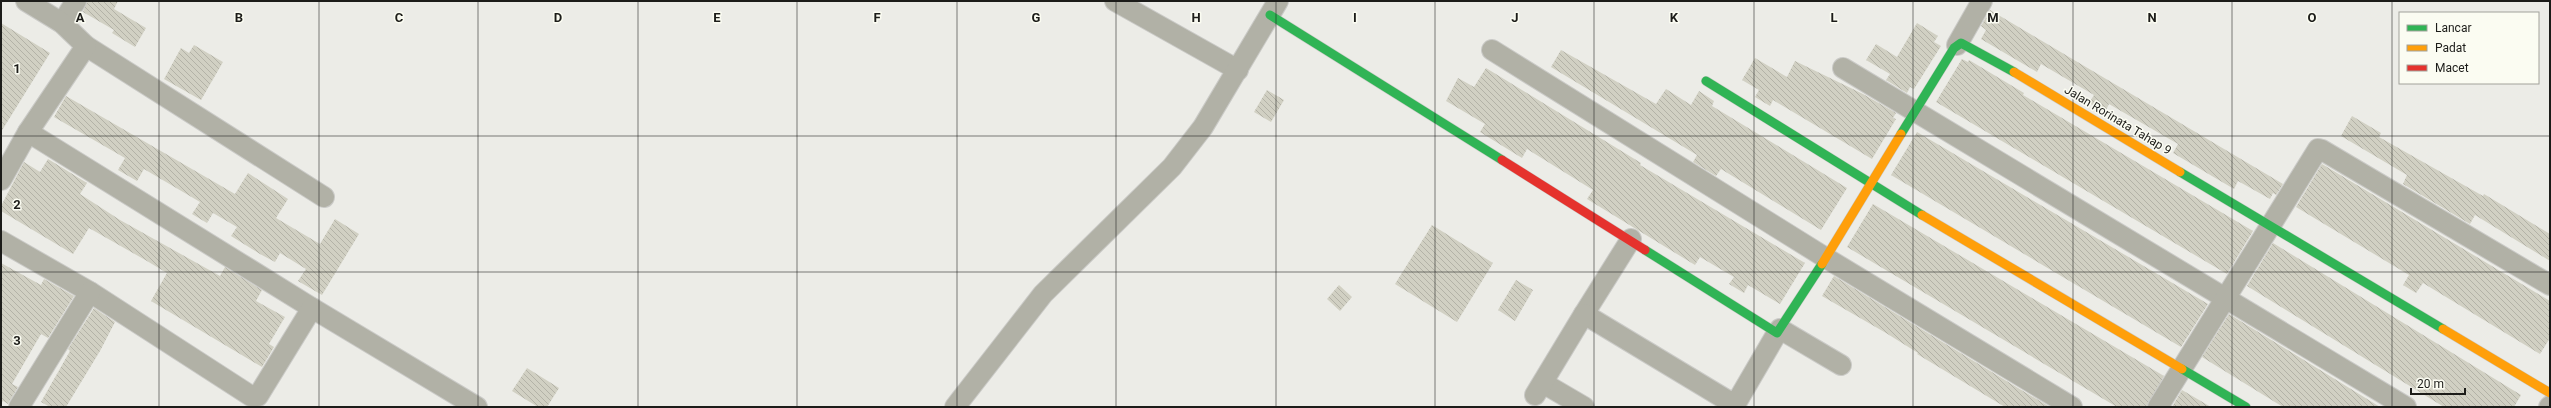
<svg xmlns="http://www.w3.org/2000/svg" width="2551" height="408" font-family="Roboto,sans-serif">
  <defs>
    <pattern id="building-back-hatch" width="6" height="6" patternUnits="userSpaceOnUse"><rect width="6" height="6" fill="#d1d0c3"/><path d="M-1 5l2 2M0 0l6 6M5-1l2 2" fill="none" stroke="#b3b2a7"/></pattern>
  </defs>
  <rect width="100%" height="100%" fill="#ecece7"/>
  <!-- building -->
  <g fill="url(#building-back-hatch)">
    <path d="M 87,1 L 118,1 L 114,9 L 146,28 L 135,47 L 112,33 L 114,30 L 83,12 Z"/>
    <path d="M 1990,10 L 2283,184 L 2276,195 L 2273,193 L 2270,199 L 2238,181 L 2234,189 L 2173,153 L 2178,144 L 2109,104 L 2105,112 L 2089,103 L 2094,95 L 2041,64 L 2037,72 L 1981,39 L 1986,30 L 1981,26 Z"/>
    <path d="M 1,23 L 50,53 L 1,132 Z"/>
    <path d="M 1917,23 L 1938,36 L 1934,42 L 1941,46 L 1914,89 L 1910,87 L 1907,93 L 1886,80 L 1890,74 L 1866,60 L 1876,44 L 1897,57 Z"/>
    <path d="M 194,45 L 223,62 L 201,100 L 164,79 L 181,48 L 189,53 Z"/>
    <path d="M 1561,50 L 1656,104 L 1666,89 L 1691,105 L 1699,91 L 1714,101 L 1712,106 L 1847,188 L 1821,230 L 1721,169 L 1716,176 L 1693,162 L 1697,155 L 1551,67 Z"/>
    <path d="M 1755,58 L 1787,77 L 1795,61 L 1863,94 L 1896,113 L 1893,118 L 1896,119 L 1872,159 L 1773,100 L 1770,106 L 1755,97 L 1759,90 L 1742,80 Z"/>
    <path d="M 1962,59 L 1968,62 L 1969,60 L 2024,93 L 2023,95 L 2253,231 L 2227,274 L 1936,102 Z"/>
    <path d="M 1486,68 L 1641,163 L 1640,165 L 1805,263 L 1780,304 L 1748,285 L 1744,293 L 1729,284 L 1734,277 L 1700,257 L 1695,265 L 1587,199 L 1593,190 L 1527,149 L 1522,158 L 1480,132 L 1485,124 L 1446,101 L 1458,78 L 1474,87 Z"/>
    <path d="M 1267,90 L 1284,100 L 1271,122 L 1254,112 Z"/>
    <path d="M 66,96 L 235,194 L 248,173 L 288,199 L 276,218 L 320,244 L 335,219 L 359,234 L 322,295 L 298,281 L 306,269 L 280,253 L 275,262 L 260,254 L 231,236 L 237,227 L 213,213 L 207,223 L 192,214 L 200,202 L 144,169 L 137,181 L 118,170 L 125,158 L 54,117 Z"/>
    <path d="M 2352,116 L 2381,133 L 2379,137 L 2483,196 L 2484,194 L 2550,234 L 2550,261 L 2475,215 L 2470,224 L 2403,184 L 2407,175 L 2341,136 Z"/>
    <path d="M 1917,132 L 2208,304 L 2181,347 L 1891,175 Z"/>
    <path d="M 48,159 L 87,183 L 80,194 L 120,220 L 220,276 L 225,267 L 262,290 L 256,301 L 285,317 L 269,344 L 274,347 L 262,367 L 151,301 L 167,273 L 147,261 L 89,228 L 73,254 L 1,211 L 1,206 L 24,162 L 40,172 Z"/>
    <path d="M 2322,164 L 2550,301 L 2550,338 L 2540,354 L 2423,283 L 2416,293 L 2403,285 L 2409,275 L 2296,207 Z"/>
    <path d="M 1873,204 L 2164,376 L 2147,407 L 2117,407 L 1847,247 Z"/>
    <path d="M 1432,225 L 1493,263 L 1457,322 L 1395,284 Z"/>
    <path d="M 2273,243 L 2521,395 L 2514,407 L 2444,407 L 2247,286 Z"/>
    <path d="M 1,263 L 41,285 L 44,279 L 74,296 L 48,338 L 41,334 L 12,384 L 18,387 L 8,404 L 3,401 L 1,403 Z"/>
    <path d="M 1834,276 L 2023,391 L 2050,407 L 2005,407 L 1917,354 L 1918,353 L 1886,333 L 1822,296 Z"/>
    <path d="M 1516,280 L 1533,290 L 1515,321 L 1498,310 Z"/>
    <path d="M 1339,285 L 1352,297 L 1340,311 L 1327,299 Z"/>
    <path d="M 94,308 L 115,322 L 100,351 L 66,407 L 50,407 L 41,402 L 70,351 L 68,349 Z"/>
    <path d="M 2229,314 L 2359,394 L 2380,407 L 2283,407 L 2202,357 Z"/>
    <path d="M 527,368 L 559,388 L 547,407 L 538,407 L 512,391 Z"/>
    <path d="M 2182,390 L 2211,407 L 2172,407 Z"/>
  </g>
  <g fill="none" stroke-linecap="round" stroke-linejoin="round">
    <defs>
      <g id="street">
        <path d="M 1115,1 L 1238,70"/>
        <path d="M 62,23 L 76,1"/>
        <path d="M 1957,45 L 1982,1"/>
        <path d="M 86,46 L 324,197"/>
        <path d="M 1492,50 L 1826,258 L 2072,407"/>
        <path d="M 1843,68 L 2406,407"/>
        <path d="M 28,132 L 312,308 L 477,407"/>
        <path d="M 1,180 L 28,132 L 86,46 L 62,23 L 26,1"/>
        <path d="M 1631,239 L 1584,314 L 1735,405 L 1777,333"/>
        <path d="M 1,241 L 90,292 L 251,396 L 258,396 L 312,308"/>
        <path d="M 1780,329 L 1841,365"/>
        <path d="M 1543,383 L 1584,407"/>
        <path d="M 1535,395 L 1584,314"/>
        <path d="M 19,407 L 90,292"/>
        <path d="M 955,407 L 1043,294 L 1172,167 L 1203,127 L 1278,1"/>
        <path d="M 2158,407 L 2318,149 L 2322,150 L 2550,285"/>
        <path d="M 2549,407 L 2550,406"/>
      </g>
      <g id="fast">
        <path d="M 1270,15 L 1502,160"/>
        <path d="M 1706,81 L 1922,215"/>
        <path d="M 1901,134 L 1954,48 L 1961,43 L 2014,72"/>
        <path d="M 2180,172 L 2443,329"/>
        <path d="M 1645,250 L 1777,333 L 1822,264"/>
        <path d="M 2182,369 L 2246,407"/>
      </g>
      <g id="slow">
        <path d="M 2014,72 L 2180,172"/>
        <path d="M 1922,215 L 2182,369"/>
        <path d="M 1822,264 L 1901,134"/>
        <path d="M 2443,329 L 2550,393"/>
      </g>
      <path id="jam" d="M 1502,160 L 1645,250"/>
    </defs>
    <!-- street casing -->
    <use href="#street" stroke="#cacac7" stroke-width="22"/>
    <!-- fast casing -->
    <use href="#fast" stroke="#cacac7" stroke-width="10"/>
    <!-- slow casing -->
    <use href="#slow" stroke="#cacac7" stroke-width="10"/>
    <!-- jam casing -->
    <use href="#jam" stroke="#cacac7" stroke-width="10"/>
    <!-- street -->
    <use href="#street" stroke="#b1b1a6" stroke-width="20"/>
    <!-- fast -->
    <use href="#fast" stroke="#30b455" stroke-width="9"/>
    <!-- slow -->
    <use href="#slow" stroke="#ff9f0a" stroke-width="9"/>
    <!-- jam -->
    <use href="#jam" stroke="#e5322d" stroke-width="9"/>
  </g>
  <!-- grid -->
  <path fill="none" stroke="#1c1c19" stroke-width="1" stroke-opacity="0.55" d="M 159,1 L 159,407M 319,1 L 319,407M 478,1 L 478,407M 638,1 L 638,407M 797,1 L 797,407M 957,1 L 957,407M 1116,1 L 1116,407M 1276,1 L 1276,407M 1435,1 L 1435,407M 1594,1 L 1594,407M 1754,1 L 1754,407M 1913,1 L 1913,407M 2073,1 L 2073,407M 2232,1 L 2232,407M 2392,1 L 2392,407M 1,136 L 2550,136M 1,272 L 2550,272"/>
  <g text-anchor="middle" dominant-baseline="central" stroke-width="3" stroke-linejoin="round" paint-order="stroke">
    <!-- street labels -->
    <g font-size="12" fill="#1c1c19" stroke="#fbfcf2">
      <text transform="translate(2118 120) rotate(31)">Jalan Rorinata Tahap 9</text>
    </g>
  </g>
  <g font-size="13" text-anchor="middle" font-weight="bold" fill="#1c1c19" stroke="#fbfcf2" stroke-width="3" stroke-linejoin="round" paint-order="stroke">
    <text x="80" y="22">A</text>
    <text x="239" y="22">B</text>
    <text x="399" y="22">C</text>
    <text x="558" y="22">D</text>
    <text x="717" y="22">E</text>
    <text x="877" y="22">F</text>
    <text x="1036" y="22">G</text>
    <text x="1196" y="22">H</text>
    <text x="1355" y="22">I</text>
    <text x="1515" y="22">J</text>
    <text x="1674" y="22">K</text>
    <text x="1834" y="22">L</text>
    <text x="1993" y="22">M</text>
    <text x="2152" y="22">N</text>
    <text x="2312" y="22">O</text>
    <text x="17" y="73">1</text>
    <text x="17" y="209">2</text>
    <text x="17" y="345">3</text>
  </g>
  <!-- border -->
  <rect width="2551" height="408" fill="none" stroke="#1c1c19" stroke-width="4"/>
  <!-- legend -->
  <rect x="2399" y="12" width="140" height="72" fill="#fbfcf2" stroke="#a2a29b"/>
  <rect x="2407" y="25" width="20" height="6" fill="#30b455" stroke="#a2a29b"/>
  <text x="2435" y="32" font-size="12" fill="#1c1c19">Lancar</text>
  <rect x="2407" y="45" width="20" height="6" fill="#ff9f0a" stroke="#a2a29b"/>
  <text x="2435" y="52" font-size="12" fill="#1c1c19">Padat</text>
  <rect x="2407" y="65" width="20" height="6" fill="#e5322d" stroke="#a2a29b"/>
  <text x="2435" y="72" font-size="12" fill="#1c1c19">Macet</text>
  <!-- scale -->
  <path d="M2411 388v6h54v-6" fill="none" stroke="#1c1c19" stroke-width="2"/>
  <text x="2417" y="388" font-size="12" fill="#1c1c19" stroke="#fbfcf2" stroke-width="3" paint-order="stroke">20 m</text>
</svg>
